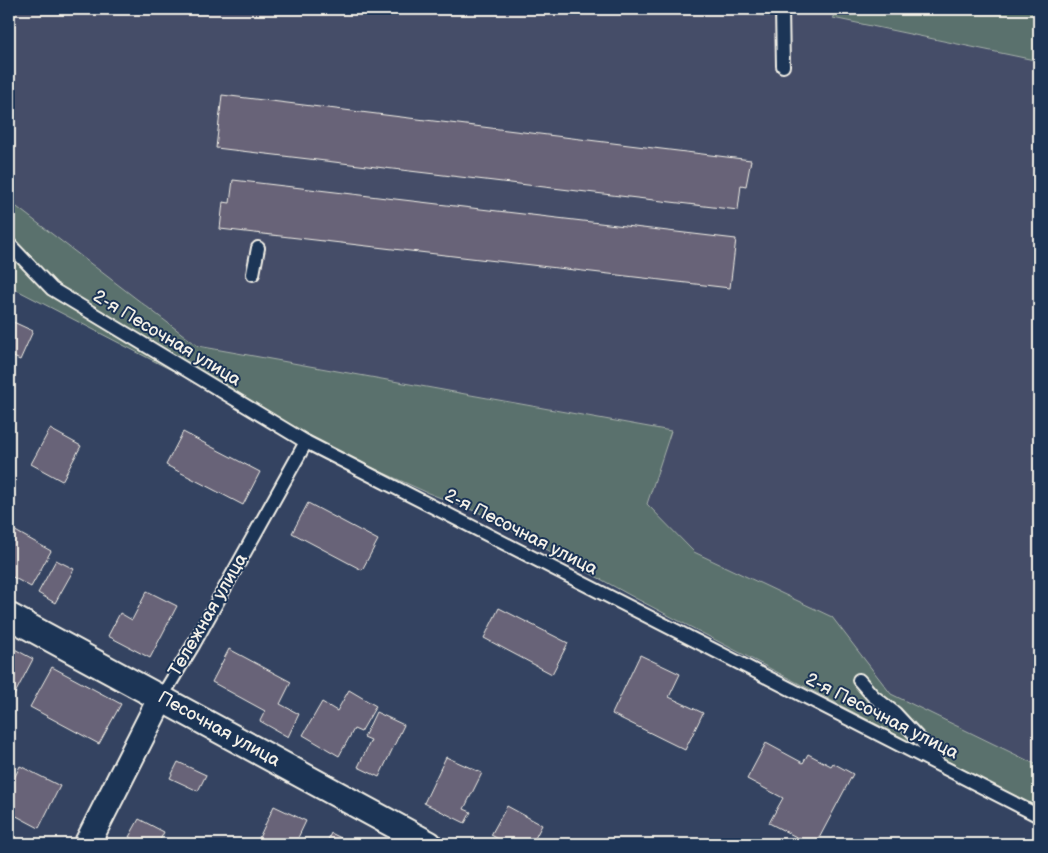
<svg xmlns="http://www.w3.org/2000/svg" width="1048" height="853" font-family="'Balsamiq Sans',sans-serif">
  <rect width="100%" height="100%" fill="#344361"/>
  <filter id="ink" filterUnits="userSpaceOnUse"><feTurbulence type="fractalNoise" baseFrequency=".02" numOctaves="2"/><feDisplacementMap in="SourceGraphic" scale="10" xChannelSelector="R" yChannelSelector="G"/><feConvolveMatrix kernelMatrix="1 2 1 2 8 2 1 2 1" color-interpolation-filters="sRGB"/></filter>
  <g filter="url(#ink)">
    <!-- built -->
    <path fill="#444d68" d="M 9,9 L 703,9 L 789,18 L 792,9 L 834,9 L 833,18 L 1039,61 L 1039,766 L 891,694 L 832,617 L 694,552 L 647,504 L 671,431 L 198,346 L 9,201 Z"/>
    <!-- green -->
    <g fill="#5a716d" stroke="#a7b1aa">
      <path d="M 703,9 L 792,9 L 789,18 Z"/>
      <path d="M 834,9 L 1039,9 L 1039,61 L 833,18 Z"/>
      <path d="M 9,201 L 198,346 L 671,431 L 647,504 L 694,552 L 832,617 L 891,694 L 1039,766 L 1039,809 L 635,598 L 482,514 L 428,493 L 353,459 L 183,376 L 9,286 Z"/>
    </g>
    <!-- building -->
    <g fill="#686378" stroke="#f4f1e8">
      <path d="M 222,95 L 751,160 L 746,186 L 741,185 L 738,210 L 216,148 Z"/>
      <path d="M 233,180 L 736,239 L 730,288 L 220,229 L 223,202 L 230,203 Z"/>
      <path d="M 9,320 L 33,331 L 20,360 L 9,355 Z"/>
      <path d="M 50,429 L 81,446 L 62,481 L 31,464 Z"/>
      <path d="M 183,432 L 260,472 L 243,505 L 166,465 Z"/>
      <path d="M 308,503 L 378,540 L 362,570 L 292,533 Z"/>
      <path d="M 10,528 L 51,551 L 31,587 L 9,575 L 9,531 Z"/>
      <path d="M 56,560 L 74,569 L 55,603 L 38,593 Z"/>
      <path d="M 147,591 L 177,606 L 150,658 L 108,636 L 120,613 L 132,620 Z"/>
      <path d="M 499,608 L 568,643 L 552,674 L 484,638 Z"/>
      <path d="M 9,646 L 33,659 L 9,705 Z"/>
      <path d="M 229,649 L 291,682 L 280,704 L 299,714 L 288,737 L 260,721 L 265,711 L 212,682 Z"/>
      <path d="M 640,655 L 680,674 L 669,697 L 703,713 L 685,750 L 612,714 Z"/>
      <path d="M 52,667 L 121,704 L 99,744 L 30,707 Z"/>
      <path d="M 349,690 L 376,706 L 361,732 L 354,729 L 339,756 L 303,735 L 322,702 L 337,711 Z"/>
      <path d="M 376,712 L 404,725 L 379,777 L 358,767 L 371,740 L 364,737 Z"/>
      <path d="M 766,743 L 803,763 L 808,754 L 831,766 L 833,763 L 853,774 L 816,844 L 810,844 L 769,823 L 783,798 L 747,779 Z"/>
      <path d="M 446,757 L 482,773 L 464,809 L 471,812 L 465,823 L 424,803 Z"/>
      <path d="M 178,762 L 206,775 L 198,791 L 170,778 Z"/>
      <path d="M 20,766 L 60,786 L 39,828 L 9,812 L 9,789 Z"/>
      <path d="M 274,806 L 306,821 L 295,844 L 266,844 L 258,840 Z"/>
      <path d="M 507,806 L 542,825 L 532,844 L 508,844 L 491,835 Z"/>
      <path d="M 139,819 L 164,832 L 158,844 L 142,844 L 129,837 Z"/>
      <path d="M 331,833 L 353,844 L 326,844 Z"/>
    </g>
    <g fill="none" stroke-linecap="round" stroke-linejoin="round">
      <defs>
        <g id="lane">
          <path d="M 782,9 L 783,66"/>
          <path d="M 9,244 L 52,289 L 306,442 L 1039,816"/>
          <path d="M 253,274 L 258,248"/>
          <path d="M 859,680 L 873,696 L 895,713 L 923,743 L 937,762"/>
          <path d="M 161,698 L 192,647 L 306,442"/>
        </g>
        <g id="street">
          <path d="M 9,616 L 429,844"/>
          <path d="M 87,844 L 161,698"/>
        </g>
      </defs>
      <!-- lane casing -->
      <use href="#lane" stroke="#f4f1e8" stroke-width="16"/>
      <!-- street casing -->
      <use href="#street" stroke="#f4f1e8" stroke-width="29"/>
      <!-- lane -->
      <use href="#lane" stroke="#1d3557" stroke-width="12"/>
      <!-- street -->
      <use href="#street" stroke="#1d3557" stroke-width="25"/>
    </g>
  </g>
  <g text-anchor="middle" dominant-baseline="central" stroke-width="4" stroke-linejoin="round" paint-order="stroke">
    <!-- street labels -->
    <g font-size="18" fill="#f4f1e8" stroke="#1d3557">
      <text transform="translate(167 338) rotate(31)">2-я Песочная улица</text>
      <text transform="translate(521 532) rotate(27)">2-я Песочная улица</text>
      <text transform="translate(208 615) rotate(-60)">Тележная улица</text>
      <text transform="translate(882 716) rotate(27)">2-я Песочная улица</text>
      <text transform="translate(219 729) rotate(29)">Песочная улица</text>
    </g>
  </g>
  <!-- margin -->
  <rect width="1048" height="853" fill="none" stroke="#1d3557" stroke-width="30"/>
  <rect x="15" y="15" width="1018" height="823" fill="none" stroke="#f4f1e8" stroke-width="2" filter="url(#ink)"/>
</svg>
